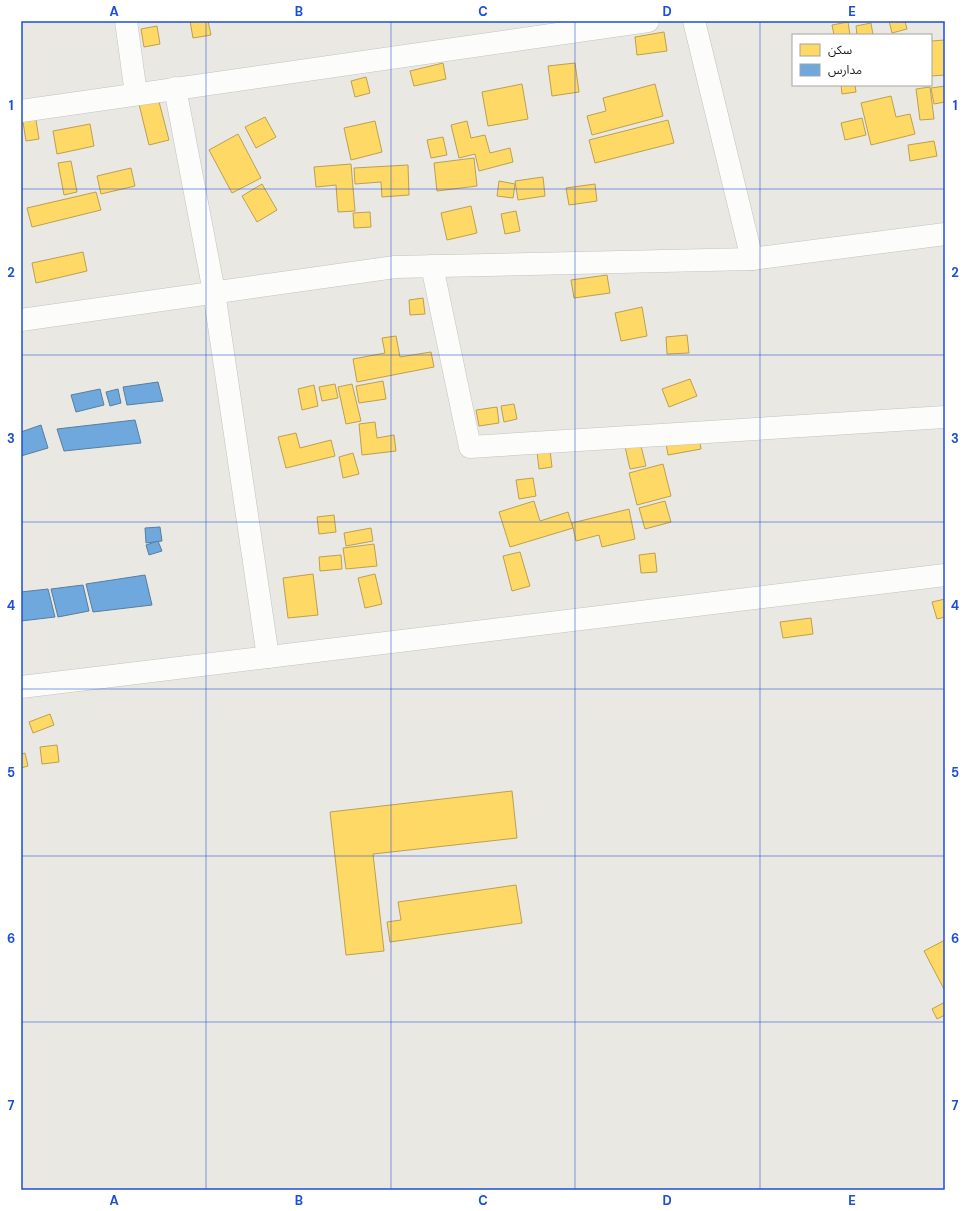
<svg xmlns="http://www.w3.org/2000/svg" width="966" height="1211" font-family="'DM Sans','Noto Sans Arabic',sans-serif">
  <rect width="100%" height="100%" fill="#eae8e2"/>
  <!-- homes -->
  <g fill="#ffd966" stroke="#bba050">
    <path d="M 190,21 L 208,21 L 211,35 L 193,38 Z"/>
    <path d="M 889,21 L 905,21 L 907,29 L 892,33 Z"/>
    <path d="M 848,22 L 850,35 L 834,35 L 832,25 Z"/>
    <path d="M 871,23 L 873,35 L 857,35 L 856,26 Z"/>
    <path d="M 157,26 L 160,44 L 144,47 L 141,29 Z"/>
    <path d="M 664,32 L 667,51 L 637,55 L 635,37 Z"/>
    <path d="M 945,40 L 945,75 L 931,76 L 931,41 Z"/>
    <path d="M 443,63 L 446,79 L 414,86 L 410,71 Z"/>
    <path d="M 575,63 L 579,92 L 552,96 L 548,66 Z"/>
    <path d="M 366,77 L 370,93 L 355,97 L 351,81 Z"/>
    <path d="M 522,84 L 528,119 L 488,126 L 482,92 Z"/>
    <path d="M 655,84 L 663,116 L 592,135 L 587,116 L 606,111 L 603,98 Z"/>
    <path d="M 841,85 L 855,85 L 856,92 L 842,94 Z"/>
    <path d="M 945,86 L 945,102 L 934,104 L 931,88 Z"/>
    <path d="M 930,87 L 934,119 L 920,120 L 916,89 Z"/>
    <path d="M 157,94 L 169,140 L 149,145 L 138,100 Z"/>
    <path d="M 891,96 L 896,117 L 910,114 L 915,134 L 871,145 L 861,103 Z"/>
    <path d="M 35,114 L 39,139 L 26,141 L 22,116 Z"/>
    <path d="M 265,117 L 276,137 L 256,148 L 245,127 Z"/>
    <path d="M 862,118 L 866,135 L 845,140 L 841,123 Z"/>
    <path d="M 668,120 L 674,143 L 595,163 L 589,140 Z"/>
    <path d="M 375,121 L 382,152 L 351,160 L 344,128 Z"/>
    <path d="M 467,121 L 471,138 L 485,135 L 490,153 L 510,148 L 513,162 L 479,171 L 475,154 L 459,158 L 451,125 Z"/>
    <path d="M 90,124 L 94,146 L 57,154 L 53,131 Z"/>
    <path d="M 238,134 L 261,178 L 232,193 L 209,150 Z"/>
    <path d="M 443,137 L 447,155 L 431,158 L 427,140 Z"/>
    <path d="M 934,141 L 937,156 L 910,161 L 908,145 Z"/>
    <path d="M 474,158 L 477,186 L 437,191 L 434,163 Z"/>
    <path d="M 71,161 L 77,192 L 64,195 L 58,163 Z"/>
    <path d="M 351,164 L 355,211 L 338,212 L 336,185 L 316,187 L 314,167 Z"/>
    <path d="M 408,165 L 409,195 L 382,197 L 381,182 L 355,184 L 354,168 Z"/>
    <path d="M 131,168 L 135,186 L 101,194 L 97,176 Z"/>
    <path d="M 543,177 L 545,196 L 518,200 L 515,181 Z"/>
    <path d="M 499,181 L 515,184 L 513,198 L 497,196 Z"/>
    <path d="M 262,184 L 277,210 L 257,222 L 242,196 Z"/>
    <path d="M 595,184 L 597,201 L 569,205 L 566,188 Z"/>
    <path d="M 96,192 L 101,210 L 32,227 L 27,208 Z"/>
    <path d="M 471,206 L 477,233 L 447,240 L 441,213 Z"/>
    <path d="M 516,211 L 520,231 L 505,234 L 501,214 Z"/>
    <path d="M 370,212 L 371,227 L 354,228 L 353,213 Z"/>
    <path d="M 83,252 L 87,271 L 36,283 L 32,263 Z"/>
    <path d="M 607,275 L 610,293 L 574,298 L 571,280 Z"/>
    <path d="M 423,298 L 425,314 L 410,315 L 409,300 Z"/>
    <path d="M 642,307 L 647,336 L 621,341 L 615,313 Z"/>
    <path d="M 687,335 L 689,353 L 667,354 L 666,337 Z"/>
    <path d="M 396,336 L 400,357 L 431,352 L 434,367 L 357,382 L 353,359 L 385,353 L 382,338 Z"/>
    <path d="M 690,379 L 697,396 L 669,407 L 662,389 Z"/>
    <path d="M 383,381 L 386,399 L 359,403 L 356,386 Z"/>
    <path d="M 335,384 L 338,398 L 322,401 L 319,387 Z"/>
    <path d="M 352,384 L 361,421 L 346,424 L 338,387 Z"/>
    <path d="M 314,385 L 318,406 L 302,410 L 298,389 Z"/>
    <path d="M 514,404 L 517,419 L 504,422 L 501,406 Z"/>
    <path d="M 497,407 L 499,423 L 479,426 L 476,410 Z"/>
    <path d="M 375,422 L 377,438 L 394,435 L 396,451 L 362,455 L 359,424 Z"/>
    <path d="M 698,431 L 701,449 L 668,455 L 665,437 Z"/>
    <path d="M 296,433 L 300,448 L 331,440 L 335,456 L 286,468 L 278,437 Z"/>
    <path d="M 639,438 L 646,466 L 630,469 L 624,442 Z"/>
    <path d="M 550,450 L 552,467 L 539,469 L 537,452 Z"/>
    <path d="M 353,453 L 359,474 L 343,478 L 339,457 Z"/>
    <path d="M 663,464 L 671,496 L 637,505 L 629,473 Z"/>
    <path d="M 533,478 L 536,496 L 519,499 L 516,480 Z"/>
    <path d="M 534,501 L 540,521 L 568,512 L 573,528 L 510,547 L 499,512 Z"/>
    <path d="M 665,501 L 671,522 L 645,529 L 639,508 Z"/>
    <path d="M 629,509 L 635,539 L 602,547 L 599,535 L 576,541 L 572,523 Z"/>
    <path d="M 334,515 L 336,532 L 319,534 L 317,517 Z"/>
    <path d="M 371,528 L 373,541 L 346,546 L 344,533 Z"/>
    <path d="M 374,544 L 377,566 L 346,569 L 343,548 Z"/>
    <path d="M 520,552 L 530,586 L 512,591 L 503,556 Z"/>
    <path d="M 655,553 L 657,572 L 641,573 L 639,555 Z"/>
    <path d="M 341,555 L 342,569 L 320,571 L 319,557 Z"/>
    <path d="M 313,574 L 318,615 L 288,618 L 283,578 Z"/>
    <path d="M 375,574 L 382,604 L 365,608 L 358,578 Z"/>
    <path d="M 945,599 L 945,617 L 937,619 L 932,602 Z"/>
    <path d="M 811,618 L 813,634 L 783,638 L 780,622 Z"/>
    <path d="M 50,714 L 54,725 L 33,733 L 29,722 Z"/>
    <path d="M 57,745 L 59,762 L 42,764 L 40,747 Z"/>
    <path d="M 25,753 L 28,766 L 21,768 L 21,754 Z"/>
    <path d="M 512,791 L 517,838 L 373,854 L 384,951 L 346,955 L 330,812 Z"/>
    <path d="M 516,885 L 522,923 L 390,942 L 387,922 L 401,920 L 398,902 Z"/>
    <path d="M 945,940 L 945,991 L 924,951 Z"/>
    <path d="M 945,1002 L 945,1015 L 937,1019 L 932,1009 Z"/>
  </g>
  <!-- schools -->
  <g fill="#6fa8dc" stroke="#567ea2">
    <path d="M 158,382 L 163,401 L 127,405 L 123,387 Z"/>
    <path d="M 100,389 L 104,405 L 76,412 L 71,395 Z"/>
    <path d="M 118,389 L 121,403 L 110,406 L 106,392 Z"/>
    <path d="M 135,420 L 141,443 L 64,451 L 57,429 Z"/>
    <path d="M 41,425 L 48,448 L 21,456 L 21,432 Z"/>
    <path d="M 160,527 L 162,541 L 146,543 L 145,528 Z"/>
    <path d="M 158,541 L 162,551 L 149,555 L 146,545 Z"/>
    <path d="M 145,575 L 152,605 L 93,612 L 86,584 Z"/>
    <path d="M 83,585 L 89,611 L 58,617 L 51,589 Z"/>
    <path d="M 48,589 L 55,617 L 21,621 L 21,592 Z"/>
  </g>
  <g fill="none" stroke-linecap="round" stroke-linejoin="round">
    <defs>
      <g id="minor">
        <path d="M 126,21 L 136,94"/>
        <path d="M 694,21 L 752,259"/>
        <path d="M 175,88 L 214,292 L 268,657"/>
        <path d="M 21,111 L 648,21"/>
        <path d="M 432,266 L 470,447 L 945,417"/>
        <path d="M 21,320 L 395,267 L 752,259 L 945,234"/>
        <path d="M 21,687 L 945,575"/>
      </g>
    </defs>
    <!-- minor casing -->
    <use href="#minor" stroke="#c2c2bf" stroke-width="23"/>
    <!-- minor -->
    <use href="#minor" stroke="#fcfcfb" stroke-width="22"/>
  </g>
  <!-- grid -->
  <path fill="none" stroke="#1d4ed8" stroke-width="1" stroke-opacity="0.55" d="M 206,21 L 206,1190M 391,21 L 391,1190M 575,21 L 575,1190M 760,21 L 760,1190M 21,189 L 945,189M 21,355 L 945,355M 21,522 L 945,522M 21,689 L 945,689M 21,856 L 945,856M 21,1022 L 945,1022"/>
  <!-- border -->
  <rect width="966" height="1211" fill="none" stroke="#ffffff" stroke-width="44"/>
  <!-- legend -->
  <rect x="792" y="34" width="140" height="52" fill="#ffffff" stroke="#a4a4a4"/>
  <rect x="800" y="44" width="20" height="12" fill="#ffd966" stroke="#a4a4a4"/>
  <text x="828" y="54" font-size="12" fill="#1b1b1b">سكن</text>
  <rect x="800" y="64" width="20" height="12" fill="#6fa8dc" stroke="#a4a4a4"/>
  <text x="828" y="74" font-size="12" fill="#1b1b1b">مدارس</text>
  <rect x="22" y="22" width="922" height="1167" fill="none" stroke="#1d4ed8" stroke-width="1.5"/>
  <g font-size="13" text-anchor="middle" font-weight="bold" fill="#1d4ed8">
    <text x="114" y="16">A</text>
    <text x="299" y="16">B</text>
    <text x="483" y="16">C</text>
    <text x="667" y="16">D</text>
    <text x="852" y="16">E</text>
    <text x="11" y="110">1</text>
    <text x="955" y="110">1</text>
    <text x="11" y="277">2</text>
    <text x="955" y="277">2</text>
    <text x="11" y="443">3</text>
    <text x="955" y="443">3</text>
    <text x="11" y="610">4</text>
    <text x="955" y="610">4</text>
    <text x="11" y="777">5</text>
    <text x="955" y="777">5</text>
    <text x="11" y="943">6</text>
    <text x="955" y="943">6</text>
    <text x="11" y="1110">7</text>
    <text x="955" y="1110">7</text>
    <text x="114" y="1205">A</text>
    <text x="299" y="1205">B</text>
    <text x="483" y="1205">C</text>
    <text x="667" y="1205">D</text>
    <text x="852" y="1205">E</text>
  </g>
</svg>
